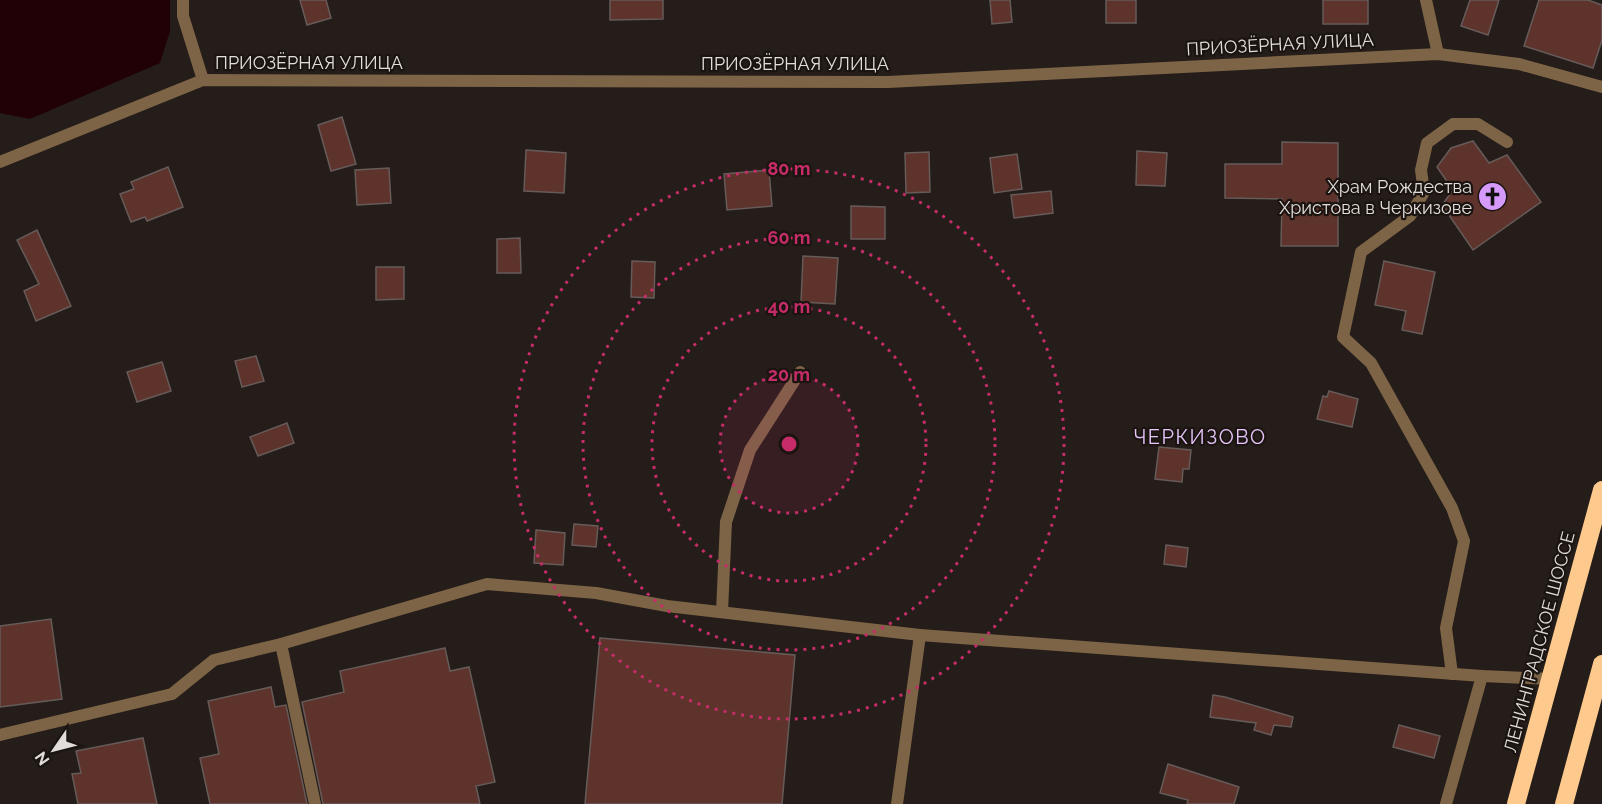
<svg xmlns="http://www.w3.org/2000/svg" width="1602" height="804" font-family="Raleway,sans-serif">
  <rect width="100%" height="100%" fill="#241d19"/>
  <!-- water -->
  <path fill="#210006" d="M 0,0 L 170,0 L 170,31 L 160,63 L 30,119 L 0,113 Z"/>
  <!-- building -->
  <g fill="#5d332c" stroke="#665b59" stroke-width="1.5">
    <path d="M 300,0 L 326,0 L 331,18 L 307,25 Z"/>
    <path d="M 610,0 L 663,0 L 663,19 L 610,20 Z"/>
    <path d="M 990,0 L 1010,0 L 1012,22 L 992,24 Z"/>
    <rect x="1106" y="0" width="30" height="23"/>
    <rect x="1323" y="0" width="45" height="24"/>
    <path d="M 1470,0 L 1499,0 L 1488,35 L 1461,26 Z"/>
    <path d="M 1539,0 L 1588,0 L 1602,5 L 1602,40 L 1593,68 L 1524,46 Z"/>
    <path d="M 342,117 L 356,164 L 331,171 L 318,125 Z"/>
    <path d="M 1473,141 L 1489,163 L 1507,155 L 1541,202 L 1473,250 L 1442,205 L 1453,190 L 1437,167 L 1451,148 Z"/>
    <path d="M 1282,142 L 1338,143 L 1338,246 L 1281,246 L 1282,199 L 1225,198 L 1225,164 L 1282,164 Z"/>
    <path d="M 526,150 L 566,153 L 564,193 L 524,191 Z"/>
    <path d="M 1137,151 L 1167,153 L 1165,186 L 1136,185 Z"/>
    <path d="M 929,152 L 930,192 L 906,193 L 905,153 Z"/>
    <path d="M 1017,154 L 1022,189 L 994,193 L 990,158 Z"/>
    <path d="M 168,167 L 183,207 L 147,221 L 145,217 L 131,222 L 120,194 L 134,189 L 131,182 Z"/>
    <path d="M 389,168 L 391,203 L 357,205 L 355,170 Z"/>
    <path d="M 769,170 L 772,206 L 727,210 L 724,174 Z"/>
    <path d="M 1051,191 L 1053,213 L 1014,218 L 1011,195 Z"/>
    <path d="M 851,206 L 885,207 L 885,239 L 851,239 Z"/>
    <path d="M 37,230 L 71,306 L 36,321 L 24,291 L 39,284 L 17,240 Z"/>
    <path d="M 520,238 L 521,273 L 497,273 L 497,239 Z"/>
    <path d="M 803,256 L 838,258 L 835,304 L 801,302 Z"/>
    <path d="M 632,261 L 655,262 L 654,298 L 631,297 Z"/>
    <path d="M 1384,261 L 1435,272 L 1422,334 L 1402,330 L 1406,311 L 1375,305 Z"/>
    <path d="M 376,267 L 404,267 L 404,299 L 376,300 Z"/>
    <path d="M 256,356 L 264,381 L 242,387 L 235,361 Z"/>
    <path d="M 162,362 L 171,391 L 137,402 L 127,372 Z"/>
    <path d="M 1329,391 L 1358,399 L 1352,427 L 1317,419 L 1323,396 L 1327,397 Z"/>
    <path d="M 287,423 L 294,443 L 258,456 L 250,437 Z"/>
    <path d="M 1159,447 L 1191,450 L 1189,469 L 1183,469 L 1182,482 L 1155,479 Z"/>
    <path d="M 574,524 L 598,526 L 596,547 L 572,545 Z"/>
    <path d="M 536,530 L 565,533 L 563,565 L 534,563 Z"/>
    <path d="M 1166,545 L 1188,548 L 1186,567 L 1164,564 Z"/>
    <path d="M 51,619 L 62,699 L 0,707 L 0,626 Z"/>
    <path d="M 600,638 L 795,655 L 782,804 L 585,804 Z"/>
    <path d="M 445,648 L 450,671 L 469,667 L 495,782 L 476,786 L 480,804 L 323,804 L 302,702 L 344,692 L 340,671 Z"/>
    <path d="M 271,687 L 275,707 L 286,705 L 307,804 L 210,804 L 200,758 L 219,754 L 208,701 Z"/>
    <path d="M 1213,695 L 1225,697 L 1293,717 L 1291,727 L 1274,725 L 1271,735 L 1254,730 L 1256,723 L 1210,717 Z"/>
    <path d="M 1399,725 L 1440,736 L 1434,758 L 1393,747 Z"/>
    <path d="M 143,738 L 157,804 L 78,804 L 72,774 L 81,773 L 76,751 Z"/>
    <path d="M 1168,764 L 1239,787 L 1234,804 L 1187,804 L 1188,800 L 1160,793 Z"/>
  </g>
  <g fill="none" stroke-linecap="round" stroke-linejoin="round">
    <!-- lane -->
    <g stroke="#7e6446" stroke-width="12">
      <path d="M 722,612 L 726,522 L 750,450 L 800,372"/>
      <path d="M 281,644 L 315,804"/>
      <path d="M 1452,674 L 1446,628 L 1464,541 L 1452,508 L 1371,363 L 1343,337 L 1361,252 L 1410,216 L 1424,192 L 1421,170 L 1427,143 L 1453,124 L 1478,124 L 1507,142"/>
      <path d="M 0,735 L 172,694 L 214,660 L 281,644 L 487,584 L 596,593 L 667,606 L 920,635 L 1482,676 L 1551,679"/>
      <path d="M 897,804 L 920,635"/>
      <path d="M 1446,804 L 1482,676"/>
    </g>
    <!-- street -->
    <g stroke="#7e6446" stroke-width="12">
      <path d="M 183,0 L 183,16 L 203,80"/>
      <path d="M 1426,0 L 1438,54"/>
      <path d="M 0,162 L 203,80 L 888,82 L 1438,54 L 1519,64 L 1602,87"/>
    </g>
    <!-- highway -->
    <g stroke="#fdc98c" stroke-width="18">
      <path d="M 1516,804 L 1602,490"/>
      <path d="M 1564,804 L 1602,664"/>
    </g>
  </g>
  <!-- distance rings -->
  <circle cx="789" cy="444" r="69" fill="#c52c68" fill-opacity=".12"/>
  <g fill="none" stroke="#c52c68" stroke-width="3" stroke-dasharray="3 6">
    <circle cx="789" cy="444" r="69"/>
    <circle cx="789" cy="444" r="137"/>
    <circle cx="789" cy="444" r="206"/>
    <circle cx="789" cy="444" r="275"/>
  </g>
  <!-- icons -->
  <defs>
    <symbol id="church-disc" viewBox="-11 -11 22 22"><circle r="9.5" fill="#d69bfa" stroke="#1b1410"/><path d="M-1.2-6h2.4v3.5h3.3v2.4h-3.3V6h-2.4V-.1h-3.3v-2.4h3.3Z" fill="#111"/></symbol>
  </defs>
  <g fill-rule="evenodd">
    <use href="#church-disc" x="1476" y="180" width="33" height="33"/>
  </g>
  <g text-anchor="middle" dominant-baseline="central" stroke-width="4.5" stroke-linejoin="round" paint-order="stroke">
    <!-- street labels -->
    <g font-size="18" fill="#e2ddda" stroke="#1b1410">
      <text transform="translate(1280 44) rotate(-3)">ПРИОЗЁРНАЯ УЛИЦА</text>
      <text x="309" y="62">ПРИОЗЁРНАЯ УЛИЦА</text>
      <text x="795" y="63">ПРИОЗЁРНАЯ УЛИЦА</text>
      <text transform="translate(1539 642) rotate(-75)">ЛЕНИНГРАДСКОЕ ШОССЕ</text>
    </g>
    <!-- poi labels -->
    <g font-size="18" fill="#e2ddda" stroke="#1b1410" text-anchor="end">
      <text x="1472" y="186">Храм Рождества<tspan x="1472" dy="21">Христова в Черкизове</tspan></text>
    </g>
    <!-- neighbourhood labels -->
    <g font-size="20" letter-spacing="1.5" fill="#e5c5fa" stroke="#1b1410">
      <text x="1200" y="437">ЧЕРКИЗОВО</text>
    </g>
  </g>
  <circle cx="789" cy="444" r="9" fill="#c52c68" stroke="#1b1410" stroke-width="3"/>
  <g font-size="18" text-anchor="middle" font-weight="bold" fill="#c52c68" stroke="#1b1410" stroke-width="4.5" stroke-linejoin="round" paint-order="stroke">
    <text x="789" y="175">80 m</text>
    <text x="789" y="244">60 m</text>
    <text x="789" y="313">40 m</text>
    <text x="789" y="381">20 m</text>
  </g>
  <!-- north arrow -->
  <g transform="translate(54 750) rotate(235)" stroke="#1b1410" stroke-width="4.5" paint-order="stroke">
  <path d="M0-4.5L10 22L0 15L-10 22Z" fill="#e2ddda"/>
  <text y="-9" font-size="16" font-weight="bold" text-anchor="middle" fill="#e2ddda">N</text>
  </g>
</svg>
